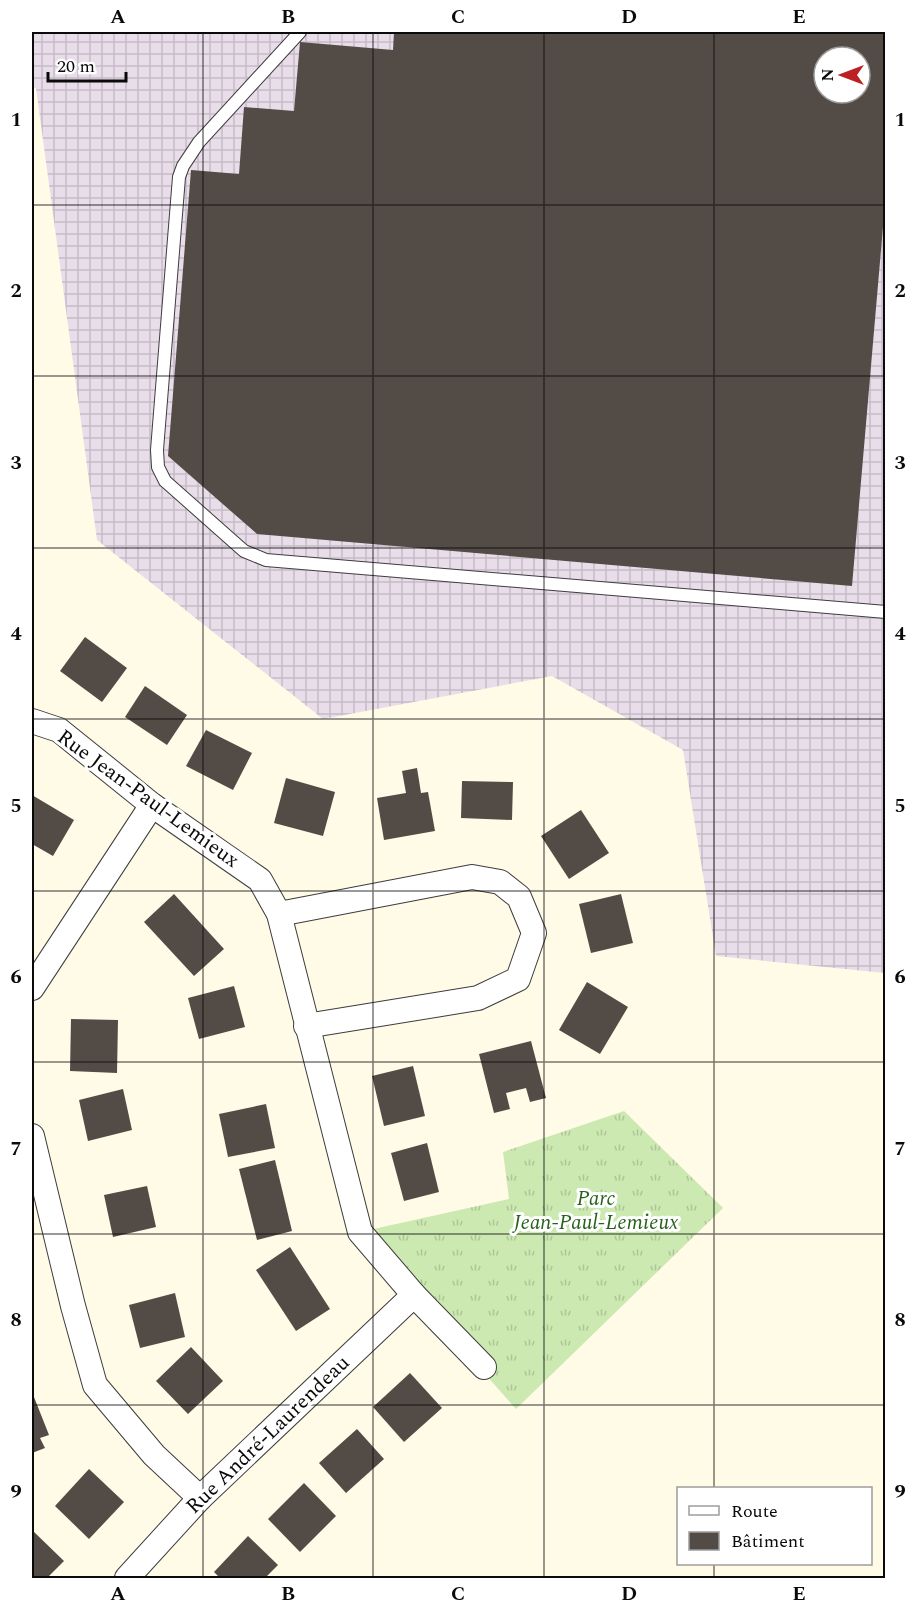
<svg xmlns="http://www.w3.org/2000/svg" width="917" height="1610" font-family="Spectral,serif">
  <defs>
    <pattern id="industrial-grid" width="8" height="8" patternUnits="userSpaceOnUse" patternTransform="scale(1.5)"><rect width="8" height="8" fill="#e9ddea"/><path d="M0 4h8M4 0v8" fill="none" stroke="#c6bcc7"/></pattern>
    <pattern id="grass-tufts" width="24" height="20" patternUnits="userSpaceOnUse" patternTransform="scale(1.5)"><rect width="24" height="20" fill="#cce9b1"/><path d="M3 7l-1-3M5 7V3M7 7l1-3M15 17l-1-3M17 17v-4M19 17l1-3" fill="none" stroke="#aec697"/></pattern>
  </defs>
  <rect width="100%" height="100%" fill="#fffbe7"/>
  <!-- industrial -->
  <path fill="url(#industrial-grid)" fill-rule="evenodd" d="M 32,32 L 885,32 L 885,973 L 716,956 L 683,750 L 552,676 L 323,719 L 97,540 L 36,88 L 32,87 ZM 824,57 L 860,57 L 860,93 L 824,93 Z"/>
  <!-- grass -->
  <path fill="url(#grass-tufts)" d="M 624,1111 L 723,1208 L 516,1409 L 360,1232 L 509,1199 L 503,1152 Z"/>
  <!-- building -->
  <g fill="#534c46" fill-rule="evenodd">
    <path d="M 394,32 L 886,32 L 886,192 L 852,586 L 257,534 L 168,456 L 191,170 L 239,174 L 244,107 L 294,111 L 300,42 L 393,50 ZM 824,57 L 860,57 L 860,93 L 824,93 Z"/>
    <path d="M 85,637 L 127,668 L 102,702 L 60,671 Z"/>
    <path d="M 145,686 L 187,715 L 167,745 L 125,717 Z"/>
    <path d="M 206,730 L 252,753 L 233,790 L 186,766 Z"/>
    <path d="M 417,768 L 421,793 L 428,792 L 435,831 L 384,840 L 377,798 L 406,793 L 402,771 Z"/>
    <path d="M 286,778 L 335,792 L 323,836 L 274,823 Z"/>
    <path d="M 462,781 L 513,782 L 512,820 L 461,818 Z"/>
    <path d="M 32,795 L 74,820 L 53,856 L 32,844 Z"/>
    <path d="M 581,810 L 609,853 L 569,879 L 541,836 Z"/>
    <path d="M 174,894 L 224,949 L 194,976 L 144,922 Z"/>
    <path d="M 621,894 L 633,943 L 591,953 L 579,904 Z"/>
    <path d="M 587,982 L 628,1007 L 600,1054 L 559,1030 Z"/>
    <path d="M 234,986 L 245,1027 L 199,1039 L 188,998 Z"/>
    <path d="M 71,1019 L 118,1020 L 117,1073 L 70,1071 Z"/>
    <path d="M 531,1041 L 546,1098 L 530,1102 L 526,1088 L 506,1093 L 510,1109 L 494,1113 L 479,1054 Z"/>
    <path d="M 413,1066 L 425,1116 L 384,1126 L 372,1076 Z"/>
    <path d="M 123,1089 L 132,1130 L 88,1141 L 79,1100 Z"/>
    <path d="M 266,1104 L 275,1148 L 228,1157 L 219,1114 Z"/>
    <path d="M 427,1143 L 439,1192 L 404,1201 L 391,1153 Z"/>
    <path d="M 275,1160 L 292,1231 L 257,1240 L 239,1169 Z"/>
    <path d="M 147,1186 L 156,1227 L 113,1237 L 104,1195 Z"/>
    <path d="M 290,1247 L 330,1309 L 296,1331 L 256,1270 Z"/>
    <path d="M 175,1293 L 185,1337 L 140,1348 L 129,1305 Z"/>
    <path d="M 191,1347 L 223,1381 L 188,1414 L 156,1381 Z"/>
    <path d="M 410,1373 L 442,1408 L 404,1442 L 373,1407 Z"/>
    <path d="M 32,1392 L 49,1435 L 40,1438 L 45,1448 L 32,1453 Z"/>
    <path d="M 357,1429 L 384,1459 L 346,1493 L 319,1463 Z"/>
    <path d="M 89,1469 L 124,1502 L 89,1539 L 55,1506 Z"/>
    <path d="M 304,1483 L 336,1516 L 300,1552 L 268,1519 Z"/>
    <path d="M 32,1530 L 64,1561 L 47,1578 L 32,1578 Z"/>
    <path d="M 248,1536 L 278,1565 L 265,1578 L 220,1578 L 214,1572 Z"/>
  </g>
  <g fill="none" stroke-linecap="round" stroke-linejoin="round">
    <defs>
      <path id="lane" d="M 300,32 L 199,142 L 183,166 L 179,177 L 157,450 L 158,467 L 165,481 L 244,551 L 266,560 L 886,612"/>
      <g id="street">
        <path d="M 32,721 L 59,730 L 152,805 L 260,880 L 279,914 L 360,1232 L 414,1295 L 484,1367"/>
        <path d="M 279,914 L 472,877 L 500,882 L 519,897 L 534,933 L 518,979 L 478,998 L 306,1026"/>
        <path d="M 32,988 L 152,805"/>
        <path d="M 32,1136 L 73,1306 L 95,1385 L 154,1455 L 200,1498"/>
        <path d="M 127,1578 L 200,1498 L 414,1295"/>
      </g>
    </defs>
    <!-- lane casing -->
    <use href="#lane" stroke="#3d3d3d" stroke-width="14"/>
    <!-- street casing -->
    <use href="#street" stroke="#3d3d3d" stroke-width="26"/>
    <!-- lane -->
    <use href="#lane" stroke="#fff" stroke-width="12"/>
    <!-- street -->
    <use href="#street" stroke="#fff" stroke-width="24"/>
  </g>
  <!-- grid -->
  <path fill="none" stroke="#0a0a0a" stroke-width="1.5" stroke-opacity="0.55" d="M 203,32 L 203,1578M 373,32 L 373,1578M 544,32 L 544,1578M 714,32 L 714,1488M 32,205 L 886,205M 32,376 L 886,376M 32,548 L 886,548M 32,719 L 886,719M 32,891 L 886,891M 32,1062 L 886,1062M 32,1234 L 886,1234M 32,1405 L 886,1405M 714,1564 L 714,1578"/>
  <g text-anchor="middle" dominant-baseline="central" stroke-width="6" stroke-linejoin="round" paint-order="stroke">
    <!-- street labels -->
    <g font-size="21" fill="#0a0a0a" stroke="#fff">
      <text transform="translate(148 799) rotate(36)">Rue Jean-Paul-Lemieux</text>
      <text transform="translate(268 1435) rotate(-44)">Rue André-Laurendeau</text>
    </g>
    <!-- park labels -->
    <g font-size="21" font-style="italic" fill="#27621a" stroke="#fff">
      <text x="596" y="1199">Parc<tspan x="596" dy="24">Jean-Paul-Lemieux</tspan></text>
    </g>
  </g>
  <!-- border -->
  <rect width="917" height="1610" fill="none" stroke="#ffffff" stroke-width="66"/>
  <!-- legend -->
  <rect x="677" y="1487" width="195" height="78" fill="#ffffff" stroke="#9d9d9d" stroke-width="1.5"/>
  <rect x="689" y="1506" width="30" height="9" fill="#ffffff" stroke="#9d9d9d" stroke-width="1.5"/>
  <text x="731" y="1517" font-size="18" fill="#0a0a0a">Route</text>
  <rect x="689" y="1532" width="30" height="18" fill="#534c46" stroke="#9d9d9d" stroke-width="1.5"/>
  <text x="731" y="1547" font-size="18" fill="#0a0a0a">Bâtiment</text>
  <!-- north arrow -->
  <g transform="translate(842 75) rotate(270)"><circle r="28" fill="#ffffff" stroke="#9d9d9d" stroke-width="1.5"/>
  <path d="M0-4.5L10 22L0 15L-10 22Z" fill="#bc2022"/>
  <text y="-9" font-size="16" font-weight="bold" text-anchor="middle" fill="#0a0a0a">N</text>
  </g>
  <!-- scale -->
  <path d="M48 72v9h78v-9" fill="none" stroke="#0a0a0a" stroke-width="3"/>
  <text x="57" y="72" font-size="18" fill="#0a0a0a" stroke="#ffffff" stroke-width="4.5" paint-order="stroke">20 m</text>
  <rect x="33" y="33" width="851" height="1544" fill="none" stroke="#0a0a0a" stroke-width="2"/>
  <g font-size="20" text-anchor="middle" font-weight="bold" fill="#0a0a0a">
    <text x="118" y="23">A</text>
    <text x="288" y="23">B</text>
    <text x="458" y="23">C</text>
    <text x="629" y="23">D</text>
    <text x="799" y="23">E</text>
    <text x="16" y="126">1</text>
    <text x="900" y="126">1</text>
    <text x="16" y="297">2</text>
    <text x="900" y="297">2</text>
    <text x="16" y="469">3</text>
    <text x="900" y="469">3</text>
    <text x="16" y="640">4</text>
    <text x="900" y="640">4</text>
    <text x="16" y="812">5</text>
    <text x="900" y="812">5</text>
    <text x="16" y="983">6</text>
    <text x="900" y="983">6</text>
    <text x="16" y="1155">7</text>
    <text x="900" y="1155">7</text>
    <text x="16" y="1326">8</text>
    <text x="900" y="1326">8</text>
    <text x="16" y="1498">9</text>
    <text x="900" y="1498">9</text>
    <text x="118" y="1600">A</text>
    <text x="288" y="1600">B</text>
    <text x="458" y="1600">C</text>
    <text x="629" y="1600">D</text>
    <text x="799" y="1600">E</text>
  </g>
</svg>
